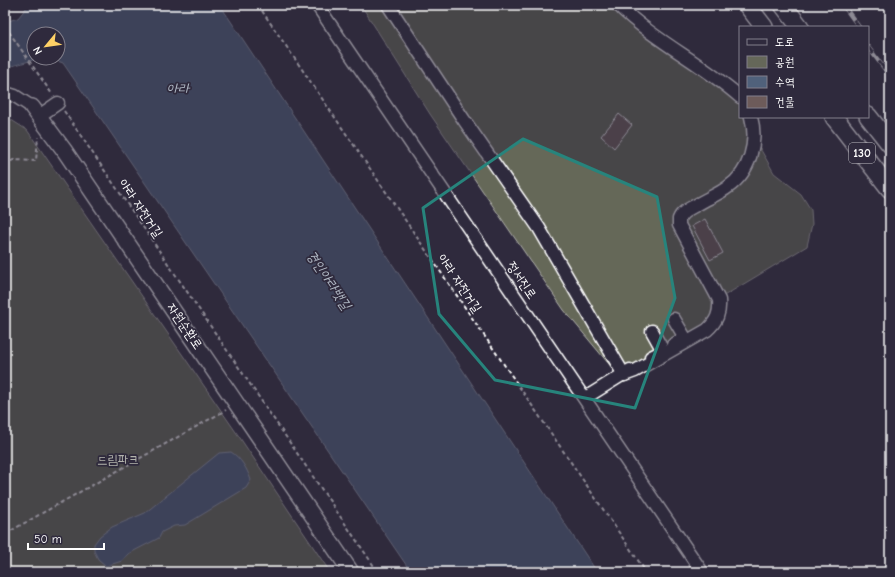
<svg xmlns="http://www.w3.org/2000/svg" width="895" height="577" font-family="'Comic Neue','Poor Story',sans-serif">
  <rect width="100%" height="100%" fill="#2f2a3d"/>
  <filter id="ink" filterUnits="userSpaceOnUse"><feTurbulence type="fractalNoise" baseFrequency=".025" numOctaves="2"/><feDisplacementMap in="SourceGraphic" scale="8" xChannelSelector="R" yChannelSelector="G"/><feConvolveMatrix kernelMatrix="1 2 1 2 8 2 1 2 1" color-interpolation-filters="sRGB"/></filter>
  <g filter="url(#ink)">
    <!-- green -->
    <g fill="#656759" stroke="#b2b3ac">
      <path d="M 361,5 L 624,5 L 740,92 L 740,117 L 756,117 L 757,143 L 774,173 L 801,194 L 811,210 L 812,224 L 807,246 L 722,297 L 722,313 L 623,381 L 564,310 L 430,114 Z"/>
      <path d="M 5,116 L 27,130 L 238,435 L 330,572 L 5,572 Z"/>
    </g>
    <!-- water -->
    <g fill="#50617b" stroke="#96a0b0">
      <path d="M 26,5 L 220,5 L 597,572 L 411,572 L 63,63 L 49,58 L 58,58 L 58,34 L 34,34 L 34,58 L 40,58 L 5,68 L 5,22 L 18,18 L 27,7 Z"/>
      <path d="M 231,452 C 241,458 247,469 251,480 L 246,488 L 185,525 L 174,526 L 162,532 L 159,538 L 128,554 L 122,561 L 106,566 L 98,559 L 94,551 L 94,544 L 100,536 L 112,527 L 145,513 L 219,453 Z"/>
    </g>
    <!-- building -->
    <g fill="#6d5b5a" stroke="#fff">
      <path d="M 619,114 L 632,125 L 614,148 L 601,136 Z"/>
      <path d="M 705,219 L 723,253 L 710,260 L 692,226 Z"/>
    </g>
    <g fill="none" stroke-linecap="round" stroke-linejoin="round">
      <defs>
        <g id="minor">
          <path d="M 317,5 L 702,572"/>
          <path d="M 388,5 L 464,120 L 539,228 L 624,375"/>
          <path d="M 618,5 C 654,41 702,63 740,97"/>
          <path d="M 5,93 L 15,96 L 32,107"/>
          <path d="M 39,116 L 58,103"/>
          <path d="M 673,345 L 683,339 L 684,336 L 674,319"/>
          <path d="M 651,357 L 659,353 L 661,347 L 652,331"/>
          <path d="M 624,375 L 635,371 L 707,330 C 717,321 720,313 719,300 L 679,225 L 679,219 C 682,211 691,208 698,204 C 708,198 719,194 728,187 C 750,172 758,142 751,117"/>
          <path d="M 585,398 L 630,370"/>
        </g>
        <path id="major" d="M 32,107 L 64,150 L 351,572"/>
        <g id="highway">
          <path d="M 747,5 L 764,27"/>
          <path d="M 783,5 L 800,27"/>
          <path d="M 868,116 L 890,144"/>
          <path d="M 834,117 L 890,189"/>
        </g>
      </defs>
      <!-- minor casing -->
      <use href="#minor" stroke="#fff" stroke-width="15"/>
      <!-- major casing -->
      <use href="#major" stroke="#fff" stroke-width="18"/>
      <!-- highway casing -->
      <use href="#highway" stroke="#fff" stroke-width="20"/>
      <!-- path -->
      <g stroke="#fff" stroke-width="2" stroke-dasharray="4 3" stroke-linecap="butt">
        <path d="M 258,5 L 646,572"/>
        <path d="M 5,26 L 52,94"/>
        <path d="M 64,111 L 378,572"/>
        <path d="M 5,165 L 13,160 L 36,161 L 38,137"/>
        <path d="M 5,534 L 226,410"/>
      </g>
      <!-- minor -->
      <use href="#minor" stroke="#2f2a3d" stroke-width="12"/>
      <!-- major -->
      <use href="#major" stroke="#2f2a3d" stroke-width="15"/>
      <!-- highway -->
      <use href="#highway" stroke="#2f2a3d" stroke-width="17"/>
      <defs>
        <g id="rail">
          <path d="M 843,5 L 859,27"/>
          <path d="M 868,47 L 890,76"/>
        </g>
      </defs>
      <!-- rail casing -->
      <use href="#rail" stroke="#fff" stroke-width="4.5"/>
      <!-- rail -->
      <use href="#rail" stroke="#2f2a3d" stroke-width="3" stroke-dasharray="9" stroke-linecap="butt"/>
    </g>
  </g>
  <!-- marked area -->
  <path d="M0 0H895V577H0ZM 523,139 L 657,197 L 675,298 L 635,408 L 495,380 L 439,314 L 423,208 Z" fill="#2f2a3d" fill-opacity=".55" fill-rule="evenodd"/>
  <path fill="none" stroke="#27847c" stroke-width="3" stroke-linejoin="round" d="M 523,139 L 657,197 L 675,298 L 635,408 L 495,380 L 439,314 L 423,208 Z"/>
  <g text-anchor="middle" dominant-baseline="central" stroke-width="3.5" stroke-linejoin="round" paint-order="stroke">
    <!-- shield labels -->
    <rect fill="#2f2a3d" stroke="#c1bfc5" stroke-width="1" x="849" y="143" width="26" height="20" rx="3"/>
    <g font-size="12" font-weight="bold" fill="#fff">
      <text x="862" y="153">130</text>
    </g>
    <!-- street labels -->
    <g font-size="13" fill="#fff" stroke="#2f2a3d">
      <text transform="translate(141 208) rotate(56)">아라 자전거길</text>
      <text transform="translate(522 280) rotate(56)">정서진로</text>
      <text transform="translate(460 283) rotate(56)">아라 자전거길</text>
      <text transform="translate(185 326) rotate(56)">자원순환로</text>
    </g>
    <!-- park labels -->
    <g font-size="13" fill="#b2b3ac" stroke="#2f2a3d">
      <text x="118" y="459">드림파크</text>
    </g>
    <!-- water labels -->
    <g font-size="14" font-style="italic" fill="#b0b8c4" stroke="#2f2a3d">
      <text x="178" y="88">아라</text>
      <text transform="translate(329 280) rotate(56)">경인아라뱃길</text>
    </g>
  </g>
  <!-- margin -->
  <rect width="895" height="577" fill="none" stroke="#2f2a3d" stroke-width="20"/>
  <rect x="10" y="10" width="875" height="557" fill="none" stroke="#fff" stroke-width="1.5" filter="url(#ink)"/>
  <!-- legend -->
  <rect x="739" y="26" width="130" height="92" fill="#2f2a3d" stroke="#827f8b"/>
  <rect x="747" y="39" width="20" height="6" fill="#2f2a3d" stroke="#827f8b"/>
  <text x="775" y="46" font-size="12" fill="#ffffff">도로</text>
  <rect x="747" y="56" width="20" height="12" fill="#656759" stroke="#827f8b"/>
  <text x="775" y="66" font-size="12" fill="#ffffff">공원</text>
  <rect x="747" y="76" width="20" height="12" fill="#50617b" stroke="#827f8b"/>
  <text x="775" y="86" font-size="12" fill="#ffffff">수역</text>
  <rect x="747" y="96" width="20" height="12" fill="#6d5b5a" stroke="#827f8b"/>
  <text x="775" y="106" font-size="12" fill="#ffffff">건물</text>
  <!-- north arrow -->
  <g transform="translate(46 46) rotate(241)"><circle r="19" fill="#2f2a3d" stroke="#827f8b"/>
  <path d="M0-3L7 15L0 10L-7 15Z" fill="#ffd166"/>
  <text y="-6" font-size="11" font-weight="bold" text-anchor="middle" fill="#ffffff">N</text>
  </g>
  <!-- scale -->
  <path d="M28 543v6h76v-6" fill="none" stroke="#ffffff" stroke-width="2"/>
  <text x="34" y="543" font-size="12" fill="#ffffff" stroke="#2f2a3d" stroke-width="3" paint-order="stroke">50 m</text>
</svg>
